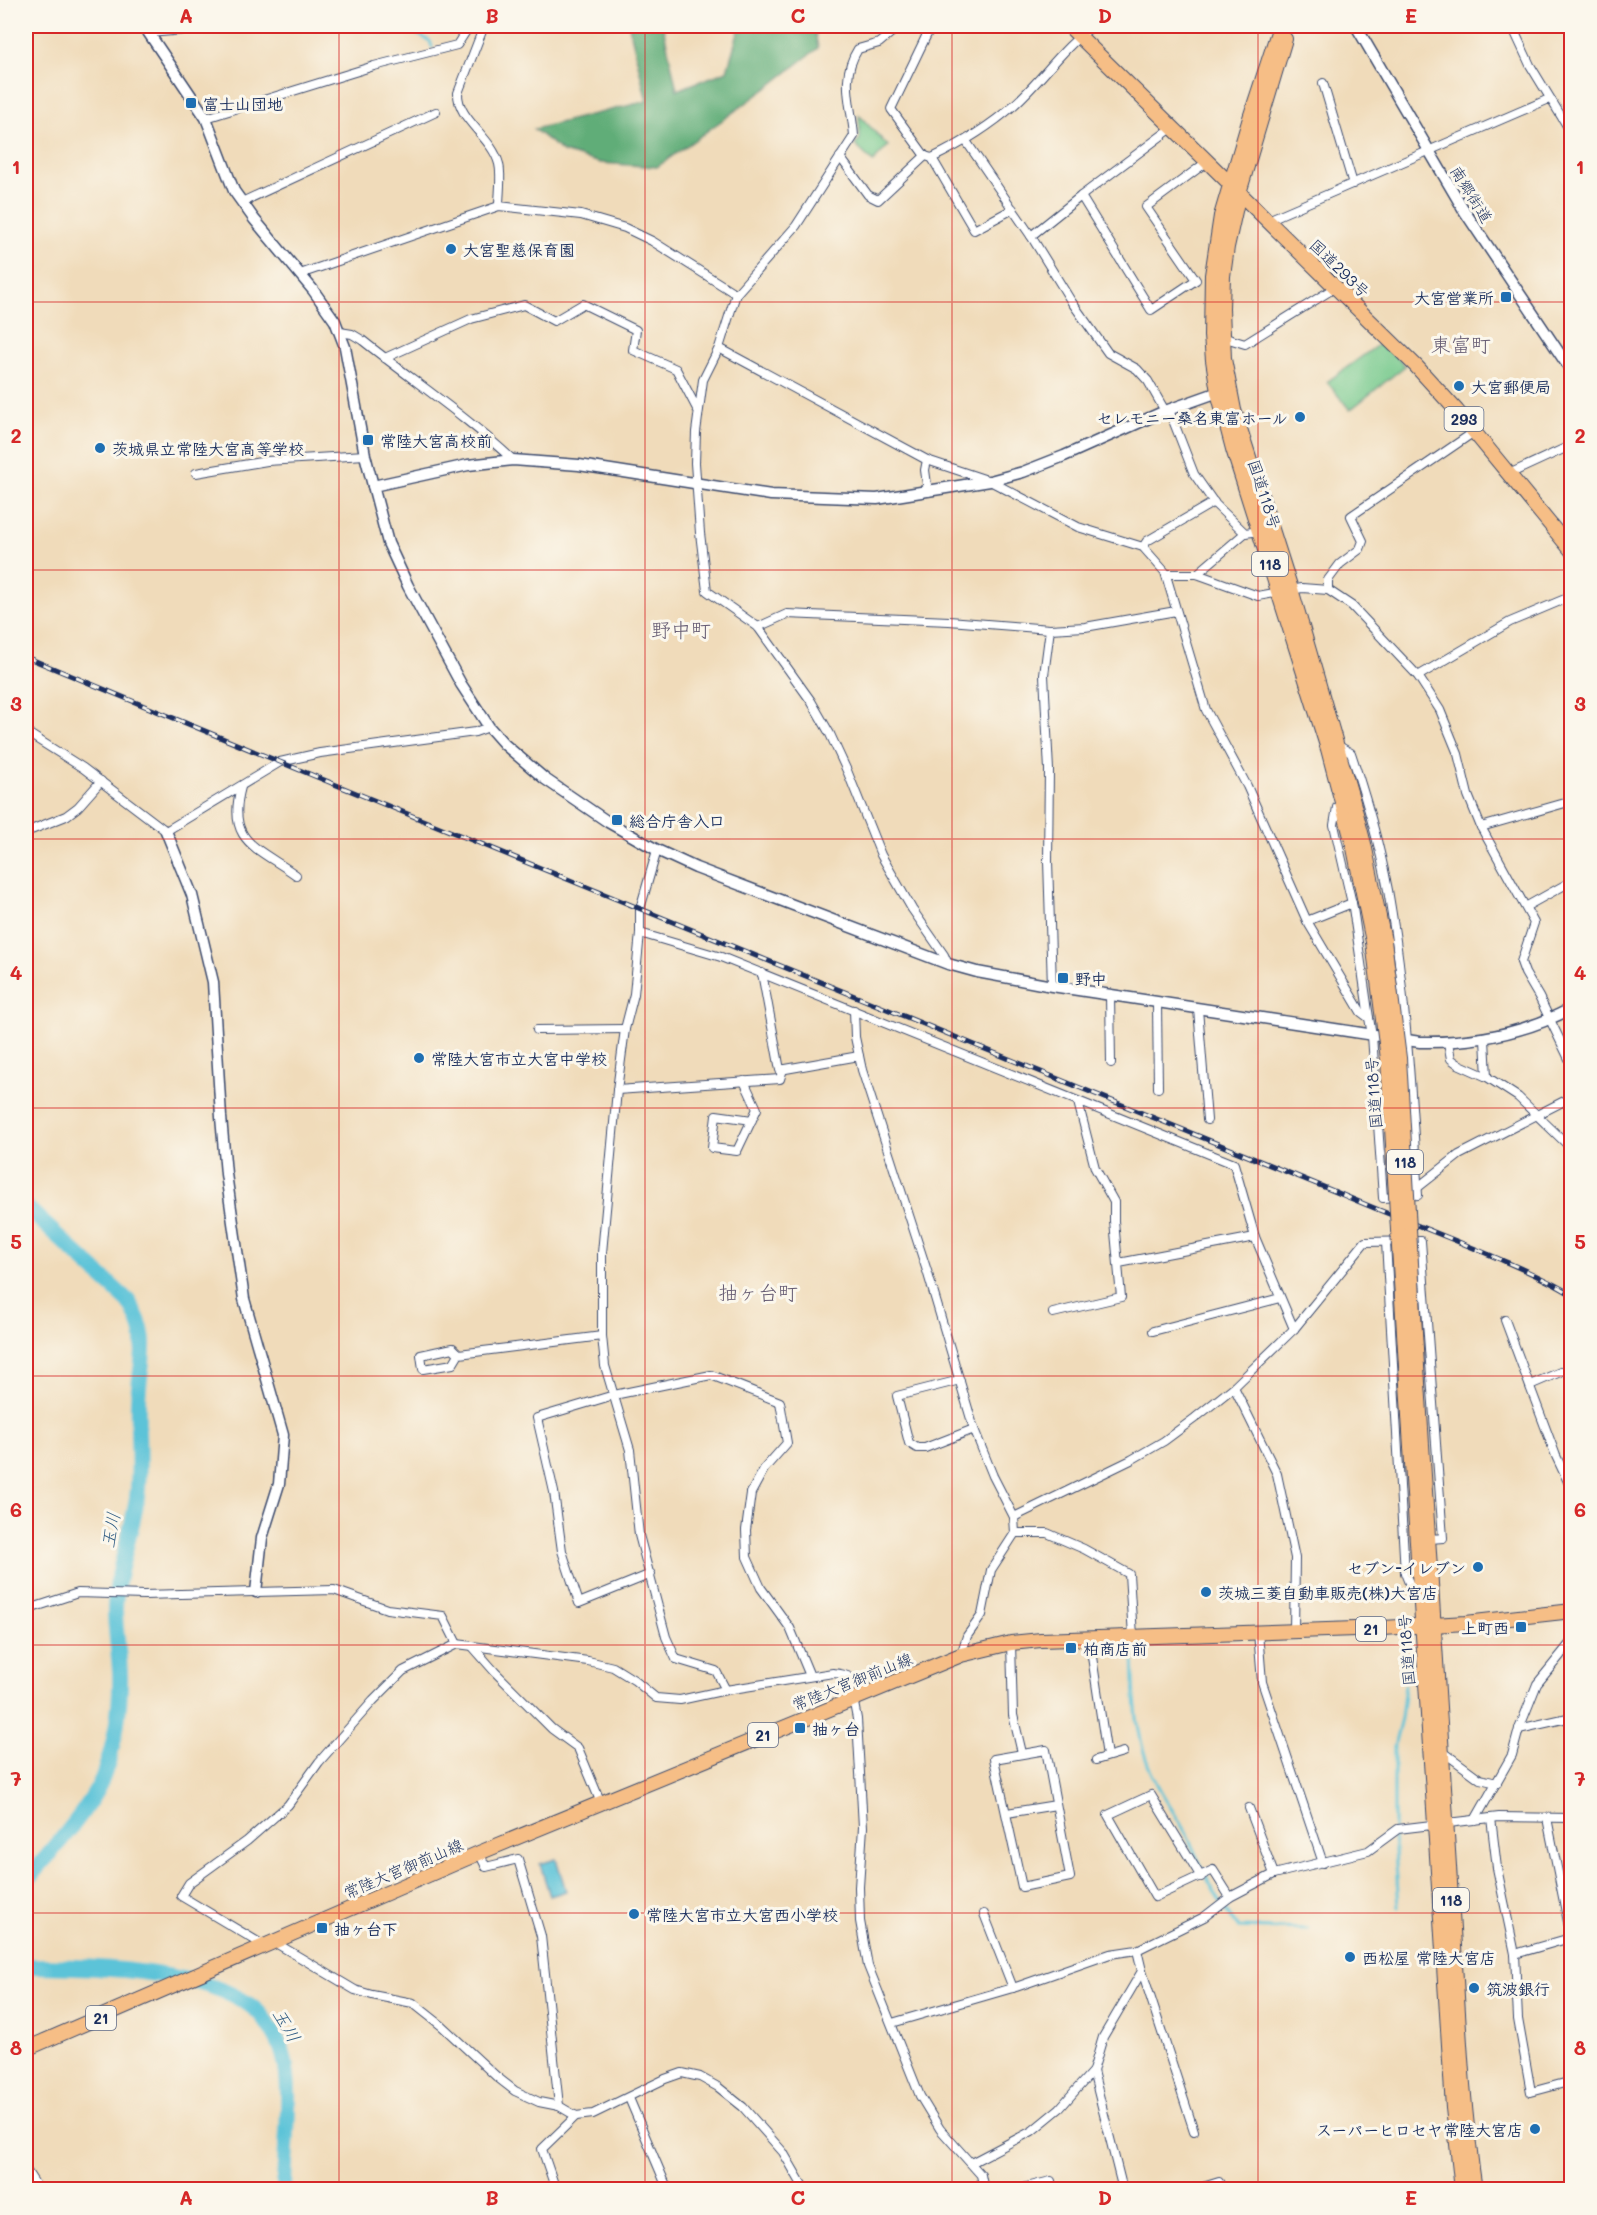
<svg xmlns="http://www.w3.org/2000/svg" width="1597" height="2215" font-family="Mali,'Klee One',sans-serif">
  <rect width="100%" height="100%" fill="#fbf7ec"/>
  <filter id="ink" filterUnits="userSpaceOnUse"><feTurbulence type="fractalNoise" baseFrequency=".0167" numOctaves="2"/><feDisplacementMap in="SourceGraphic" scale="12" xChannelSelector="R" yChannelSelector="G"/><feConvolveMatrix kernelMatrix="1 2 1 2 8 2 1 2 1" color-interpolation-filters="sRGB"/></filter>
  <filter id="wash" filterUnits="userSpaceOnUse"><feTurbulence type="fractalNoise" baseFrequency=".008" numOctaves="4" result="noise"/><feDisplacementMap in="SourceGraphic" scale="24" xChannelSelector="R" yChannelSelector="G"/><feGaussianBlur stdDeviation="1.35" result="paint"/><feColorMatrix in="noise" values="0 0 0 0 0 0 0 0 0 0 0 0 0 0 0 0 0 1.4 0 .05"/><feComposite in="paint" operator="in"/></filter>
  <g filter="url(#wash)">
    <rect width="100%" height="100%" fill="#f0dbba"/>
    <!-- green -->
    <g fill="#76c98c" stroke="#487c75" stroke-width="1.5">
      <path d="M 859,115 L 888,146 L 873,162 L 855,145 L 860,139 Z"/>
      <path d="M 1382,342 L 1405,366 L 1350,410 L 1327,382 Z"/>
    </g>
    <!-- forest -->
    <path fill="#60ad78" stroke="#3e6e6b" stroke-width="1.5" d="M 629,26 L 663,26 L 677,90 L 727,71 L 740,26 L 814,26 L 818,48 L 767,88 L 657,167 L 601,163 L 563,152 L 534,129 L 647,101 Z"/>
    <!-- water -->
    <path fill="#5bc3d8" stroke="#3b799b" stroke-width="1.5" d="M 556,1859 L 566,1891 L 550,1896 L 540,1864 Z"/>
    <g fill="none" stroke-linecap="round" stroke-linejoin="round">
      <!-- stream -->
      <g stroke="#5bc3d8" stroke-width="3">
        <path d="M 409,26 L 413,32 L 430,41 L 432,47"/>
        <path d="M 1133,1650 C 1134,1691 1135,1743 1155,1780 C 1164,1799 1177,1816 1187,1835 C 1201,1866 1216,1901 1238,1927 L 1309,1929"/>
        <path d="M 1394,1829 L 1394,1746 L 1401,1718 L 1405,1685"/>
        <path d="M 1394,1836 L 1399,1907"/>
      </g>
      <!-- river -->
      <g stroke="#5bc3d8" stroke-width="16">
        <path d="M 26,1207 L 128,1301 C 154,1340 139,1360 138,1402 C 137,1430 140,1459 138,1488 C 135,1529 116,1568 115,1609 C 115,1630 119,1651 120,1672 C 121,1706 116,1739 105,1771 C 95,1804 49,1854 26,1881"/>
        <path d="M 26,1966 C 87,1966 209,1969 256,2010 C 266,2019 276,2036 281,2048 C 295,2084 284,2150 284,2190"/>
      </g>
    </g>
  </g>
  <g filter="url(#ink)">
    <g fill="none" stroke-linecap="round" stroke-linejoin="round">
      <defs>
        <g id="minor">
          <path d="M 484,26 L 458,93 C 457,119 492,137 499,164 C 502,176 499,193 499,206"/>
          <path d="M 899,26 L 879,43 L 858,49 C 839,79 852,105 854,136 L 796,226 L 736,294 L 719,348 L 703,380 L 696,432 L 695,463 L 700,533 L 707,591 L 758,627 L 811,701 L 830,734 L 848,773 L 881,855 L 912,909 L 944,955 L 948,964"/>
          <path d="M 1512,26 L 1530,65 L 1572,134"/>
          <path d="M 149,33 L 231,26"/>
          <path d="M 1323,83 L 1353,184"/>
          <path d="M 206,118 L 374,66 L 457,45 L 466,31 L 465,26"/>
          <path d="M 966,141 L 1031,236 L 1071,301 L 1108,353 L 1137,369 L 1148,381 L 1165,411"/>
          <path d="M 925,156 L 891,109 L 931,26"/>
          <path d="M 840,157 L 868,195 L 878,200 L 925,156 L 932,158 C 961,144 989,127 1014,105 C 1042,80 1063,47 1093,26"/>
          <path d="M 932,158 L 974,230 L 1013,209"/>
          <path d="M 1081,196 L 1151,310 L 1196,280 L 1146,207 L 1208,161"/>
          <path d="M 242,202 L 436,112"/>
          <path d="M 1268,220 L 1549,99"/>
          <path d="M 1031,236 L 1081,196 L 1173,127"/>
          <path d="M 300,274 L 499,206 L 581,215 L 625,228 L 652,241 L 736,294"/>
          <path d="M 340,332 L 352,334 L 362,340 C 412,380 466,416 513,460"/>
          <path d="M 1222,337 L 1245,344 L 1336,287"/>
          <path d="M 719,348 L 927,460 L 990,481 L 1078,527 L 1143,547 L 1165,572 L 1206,710 L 1247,786 L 1307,921 L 1361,1012 L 1369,1018 L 1372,1035 L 1383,1198 L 1418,1195 C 1411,1099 1407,1003 1391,908 C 1383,855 1368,804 1351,753 L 1337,745"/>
          <path d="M 385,358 L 471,319 L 524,305 L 554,321 L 583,304 L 636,330 L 633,350 L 676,369 L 697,409"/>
          <path d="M 1169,410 L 1194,474 L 1215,504 L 1245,533 L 1260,531"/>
          <path d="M 927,460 L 925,470 L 928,492"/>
          <path d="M 196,473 L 267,461 L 365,455"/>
          <path d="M 1509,474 L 1572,445"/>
          <path d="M 1143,547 L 1147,541 L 1214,502"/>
          <path d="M 1166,574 L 1197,574 L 1258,596 L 1302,588 L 1328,590 L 1352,606 L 1418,676 L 1440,710 L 1458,754 L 1468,795 L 1481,827 L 1534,923 L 1521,962 L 1525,973 L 1539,997 L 1572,1065"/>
          <path d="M 1197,574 L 1245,533"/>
          <path d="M 1328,590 L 1328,580 L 1340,564 L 1360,549 L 1363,541 L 1351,516 L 1474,432"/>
          <path d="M 758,627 L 787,614 L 949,621 L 1050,629 L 1085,627 L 1176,611"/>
          <path d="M 1050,629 L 1044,675 L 1049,770 L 1048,861 L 1052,986"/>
          <path d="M 1418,676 L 1510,622 L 1572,596"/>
          <path d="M 26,732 L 83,768 L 166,831 L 280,762 L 320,753 L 475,732 L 489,727"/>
          <path d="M 241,787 C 226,842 257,847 296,875"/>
          <path d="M 1342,804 L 1337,807 L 1334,825 L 1353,908 L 1369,1018"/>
          <path d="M 1481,827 L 1572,801"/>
          <path d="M 26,832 L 66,816 L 78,807 L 101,781"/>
          <path d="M 657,850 L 640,909 L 640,933 L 634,994 L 625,1029 L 617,1090 L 602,1253 L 602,1336 L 605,1366 L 630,1450 L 639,1535 L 666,1637 L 676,1659 L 716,1671 L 726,1690"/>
          <path d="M 1527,906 L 1572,881"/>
          <path d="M 1307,921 L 1352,903"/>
          <path d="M 640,933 L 721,957 L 1234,1164 L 1255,1237 L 1294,1329"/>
          <path d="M 762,973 L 780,1070 L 859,1056"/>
          <path d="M 1110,994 L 1111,1063"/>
          <path d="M 1157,1002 L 1158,1088"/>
          <path d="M 1198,1009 L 1207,1120"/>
          <path d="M 854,1010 L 855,1037 L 862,1070 L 928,1274 L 974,1429 L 993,1476 L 1014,1517 L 1015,1533 L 991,1570 L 982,1615 L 967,1636 L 961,1655"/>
          <path d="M 537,1030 L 625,1029"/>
          <path d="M 1485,1039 L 1487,1077"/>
          <path d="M 1448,1042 L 1451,1059 L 1458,1064 L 1487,1077 L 1518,1097 L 1572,1149"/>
          <path d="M 744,1081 L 757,1109 L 737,1151 L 712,1148 L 716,1115 L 752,1120"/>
          <path d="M 617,1090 L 780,1079 L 783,1069"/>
          <path d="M 1417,1188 L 1459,1155 L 1572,1097"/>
          <path d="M 1386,1242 L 1405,1573 L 1409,1583 L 1419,1593"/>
          <path d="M 1119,1263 L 1255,1237"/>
          <path d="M 1053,1313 L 1121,1297 L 1114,1221 L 1114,1202 L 1095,1168 L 1078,1102"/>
          <path d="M 1505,1320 L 1556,1456 L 1572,1490"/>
          <path d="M 1153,1331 L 1280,1298"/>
          <path d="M 459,1354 L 453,1364 L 423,1369 L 421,1355 L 453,1348 L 459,1354 L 602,1336"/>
          <path d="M 960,1380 L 897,1396 L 909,1443 L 917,1448 L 925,1448 L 974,1429"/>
          <path d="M 1530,1385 L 1572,1367"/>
          <path d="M 1234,1387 L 1277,1474 L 1295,1558 L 1294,1631"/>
          <path d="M 1014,1517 L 1131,1460 L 1164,1441 L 1195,1418 L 1234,1387 L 1294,1329 L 1365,1242 L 1421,1241 L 1443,1538 L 1430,1539"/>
          <path d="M 1015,1533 L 1047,1533 L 1084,1549 L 1129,1574 L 1133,1636"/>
          <path d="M 651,1574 L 579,1603 L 562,1551 L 554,1492 L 537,1418 L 614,1395 L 711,1375 L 780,1402 L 787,1443 L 764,1469 L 751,1493 L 746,1530 L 747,1557 L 761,1588 L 790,1628 L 810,1676"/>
          <path d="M 26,1610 L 78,1593 L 144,1595 L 334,1590 L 387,1609 L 443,1616 L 457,1644"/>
          <path d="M 1258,1632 L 1262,1682 L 1323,1863"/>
          <path d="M 1089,1637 L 1107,1756"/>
          <path d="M 1011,1643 L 1013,1715 L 1022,1753"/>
          <path d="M 473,1647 L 495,1672 L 552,1729 L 578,1748 L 601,1803"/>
          <path d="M 853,1698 L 857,1719 L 863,1827 L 859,1887 L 860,1921 L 868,1966 L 920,2096 L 940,2129 L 981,2175 L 984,2190"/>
          <path d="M 1519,1729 L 1572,1717"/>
          <path d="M 1046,1750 L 1070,1877 L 1022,1887 L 994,1759 Z"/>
          <path d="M 1442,1751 L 1480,1779 L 1497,1783"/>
          <path d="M 1096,1760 L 1123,1752"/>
          <path d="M 1249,1808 L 1274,1874"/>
          <path d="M 1007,1813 L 1056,1805"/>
          <path d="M 1491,1818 L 1497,1868 L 1515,1954 L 1518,2019 L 1531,2092 L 1572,2081"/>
          <path d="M 1547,1818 L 1572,1942"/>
          <path d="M 1475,1820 L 1512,1755 L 1519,1729 L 1537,1684 L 1572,1641"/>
          <path d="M 479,1853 L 486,1867 L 518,1859 L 541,1936 L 559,2106"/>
          <path d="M 1201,1877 L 1151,1795 L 1108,1815 L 1155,1897 L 1213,1870 L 1230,1897"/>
          <path d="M 984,1914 L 1013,1988"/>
          <path d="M 274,1942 L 355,1990 L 372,1995 L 413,2003 L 442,2026 L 497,2077 L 515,2091 L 539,2102 L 559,2106 L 576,2116 L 593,2114 L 665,2079 L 682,2073 L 700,2077 L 718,2087 L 743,2107 L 783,2152 L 805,2190"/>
          <path d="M 265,1946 L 181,1896 L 189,1883 L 247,1841 L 288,1805 L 319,1762 L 373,1701 L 403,1671 L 457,1644 L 588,1661 L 613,1667 L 634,1680 L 656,1698 L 680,1700 L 726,1690 L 833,1673 C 849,1674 856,1679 865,1693"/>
          <path d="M 1515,1954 L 1570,1938"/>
          <path d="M 1142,1971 L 1194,2131"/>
          <path d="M 892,2023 L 1016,1987 L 1110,1954 L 1137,1950 L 1204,1917 L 1230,1897 L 1274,1874 L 1368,1851 L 1398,1829 L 1499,1817 L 1572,1818"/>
          <path d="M 1093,2071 L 1123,2190"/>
          <path d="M 629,2098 L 668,2190"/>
          <path d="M 971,2163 L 1032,2131 L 1060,2108 L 1074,2092 L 1093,2071 L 1103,2037 L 1142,1971 L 1137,1950"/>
          <path d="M 26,2170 L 39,2190"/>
          <path d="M 556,2190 L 542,2149 L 576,2116"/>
          <path d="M 1014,2190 L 1051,2181 L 1053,2190"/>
          <path d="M 1193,2190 L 1219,2182 L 1223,2190"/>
        </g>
        <g id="tertiary">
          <path d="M 144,26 L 206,118 L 234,191 L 254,219 L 313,290 L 335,321 L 345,347 L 365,455 L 388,543 L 408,586 L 461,684 L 489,727 L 504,744 L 545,779 L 608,822 L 657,850 L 696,868 L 948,964 L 977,972 L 1052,986 L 1420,1042 C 1473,1043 1524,1034 1572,1008"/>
          <path d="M 1356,26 L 1465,212 L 1572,372"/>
          <path d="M 373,486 L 468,465 L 513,460 L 579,465 L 771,495 L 877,499 L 990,481 L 1023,472 L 1064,456 L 1165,411 L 1224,390"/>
          <path d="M 166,831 L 192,895 L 213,982 L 221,1117 L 226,1174 L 244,1299 L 283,1435 L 279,1484 L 262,1538 L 256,1592"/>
        </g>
        <path id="primary" d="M 26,2049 L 479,1853 L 961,1655 L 1011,1643 L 1041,1640 L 1383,1628 L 1466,1623 L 1572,1611"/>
        <g id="trunk">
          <path d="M 1069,26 L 1416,366 L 1457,411 L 1572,551"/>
          <path d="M 1280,26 L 1250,118 L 1221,216 L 1212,275 L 1211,336 L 1213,360 L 1218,392 L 1233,449 L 1328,749 L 1354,848 L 1373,942"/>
          <path d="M 1285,39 L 1239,193 L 1227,247 L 1223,276 L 1222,308 L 1224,359 L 1234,410 L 1291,589 L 1353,802 L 1364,844 L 1384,941"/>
          <path d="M 1418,1383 C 1431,1560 1440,1737 1452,1914 C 1458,2005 1461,2098 1475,2190"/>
          <path d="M 1407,1384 L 1453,2108 L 1462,2190"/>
        </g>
      </defs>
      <!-- minor casing -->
      <use href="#minor" stroke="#3b496c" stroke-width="10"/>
      <!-- tertiary casing -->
      <use href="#tertiary" stroke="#3b496c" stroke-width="13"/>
      <!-- primary casing -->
      <use href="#primary" stroke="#3b496c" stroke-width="16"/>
      <!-- trunk casing -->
      <use href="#trunk" stroke="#3b496c" stroke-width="16"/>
      <!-- minor -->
      <use href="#minor" stroke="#fff" stroke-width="8"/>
      <!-- tertiary -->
      <use href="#tertiary" stroke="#fff" stroke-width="10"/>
      <!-- primary -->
      <use href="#primary" stroke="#f6be86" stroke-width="14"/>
      <!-- trunk -->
      <use href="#trunk" stroke="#f6be86" stroke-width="14"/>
      <defs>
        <path id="rail" d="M 26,657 L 280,762 L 1336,1192 C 1389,1215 1444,1235 1497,1258 C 1522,1269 1549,1280 1572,1295"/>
      </defs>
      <!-- rail casing -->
      <use href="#rail" stroke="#1b2f5e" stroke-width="5"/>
      <!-- rail -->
      <use href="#rail" stroke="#fbf7ec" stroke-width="3" stroke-dasharray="9" stroke-linecap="butt"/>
      <defs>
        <g id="trunk-bridge">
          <path d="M 1384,941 L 1399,1058 L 1418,1383"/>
          <path d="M 1373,942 L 1388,1059 L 1407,1384"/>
        </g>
      </defs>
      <!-- trunk-bridge casing -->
      <use href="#trunk-bridge" stroke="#3b496c" stroke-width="16" stroke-linecap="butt"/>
      <!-- trunk-bridge -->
      <use href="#trunk-bridge" stroke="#f6be86" stroke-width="14"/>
    </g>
  </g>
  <!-- grid -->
  <path fill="none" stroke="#d62828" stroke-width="1.5" stroke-opacity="0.55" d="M 339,26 L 339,2190M 645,26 L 645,2190M 952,26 L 952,2190M 1258,26 L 1258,2190M 26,302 L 1572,302M 26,570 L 1572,570M 26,839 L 1572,839M 26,1108 L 1572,1108M 26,1376 L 1572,1376M 26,1645 L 1572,1645M 26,1913 L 1572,1913"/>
  <!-- markers -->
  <g fill="#1f6fb2" stroke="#fbf7ec" stroke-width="2">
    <rect x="185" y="97" width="12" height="12" rx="3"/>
    <circle cx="451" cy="249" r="6"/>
    <rect x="1500" y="291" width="12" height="12" rx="3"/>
    <circle cx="1459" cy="386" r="6"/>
    <circle cx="1300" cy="417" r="6"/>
    <rect x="362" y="434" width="12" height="12" rx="3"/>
    <circle cx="100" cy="448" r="6"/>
    <rect x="611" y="814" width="12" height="12" rx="3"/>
    <rect x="1057" y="972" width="12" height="12" rx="3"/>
    <circle cx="419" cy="1058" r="6"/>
    <circle cx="1478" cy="1567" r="6"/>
    <circle cx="1206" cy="1592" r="6"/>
    <rect x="1515" y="1621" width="12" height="12" rx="3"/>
    <rect x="1065" y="1642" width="12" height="12" rx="3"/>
    <rect x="794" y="1722" width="12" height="12" rx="3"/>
    <circle cx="634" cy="1914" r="6"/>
    <rect x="316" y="1922" width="12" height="12" rx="3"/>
    <circle cx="1350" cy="1957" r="6"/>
    <circle cx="1474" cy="1988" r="6"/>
    <circle cx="1535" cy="2129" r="6"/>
  </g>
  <g text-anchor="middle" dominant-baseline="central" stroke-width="6" stroke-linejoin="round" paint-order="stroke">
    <!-- shield labels -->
    <g fill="#fbf7ec" stroke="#5e6b89" stroke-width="1.5">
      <rect x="1444.5" y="407" width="39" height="24" rx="4.5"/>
      <rect x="1252" y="552" width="36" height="24" rx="4.5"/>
      <rect x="1387" y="1150" width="36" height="24" rx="4.5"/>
      <rect x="1356" y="1617" width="30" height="24" rx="4.5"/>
      <rect x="748" y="1723" width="30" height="24" rx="4.5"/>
      <rect x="1433" y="1888" width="36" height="24" rx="4.5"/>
      <rect x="86" y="2006" width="30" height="24" rx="4.5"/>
    </g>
    <g font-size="15" font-weight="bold" fill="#1b2f5e">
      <text x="1464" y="419">293</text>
      <text x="1270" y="564">118</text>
      <text x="1405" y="1162">118</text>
      <text x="1371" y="1629">21</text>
      <text x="763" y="1735">21</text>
      <text x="1451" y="1900">118</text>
      <text x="101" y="2018">21</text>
    </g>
    <!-- poi labels -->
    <g font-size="16" font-weight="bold" fill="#1b2f5e" stroke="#fbf7ec" text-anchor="start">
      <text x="203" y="103">富士山団地</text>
      <text x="463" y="249">大宮聖慈保育園</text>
      <text x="1494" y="297" text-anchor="end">大宮営業所</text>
      <text x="1471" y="386">大宮郵便局</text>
      <text x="1288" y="417" text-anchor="end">セレモニー桑名東富ホール</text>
      <text x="380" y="440">常陸大宮高校前</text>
      <text x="112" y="448">茨城県立常陸大宮高等学校</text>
      <text x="629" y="820">総合庁舎入口</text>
      <text x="1075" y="978">野中</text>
      <text x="431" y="1058">常陸大宮市立大宮中学校</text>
      <text x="1466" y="1567" text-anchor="end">セブン-イレブン</text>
      <text x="1218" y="1592">茨城三菱自動車販売(株)大宮店</text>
      <text x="1509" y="1627" text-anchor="end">上町西</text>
      <text x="1083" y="1648">柏商店前</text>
      <text x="812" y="1728">抽ヶ台</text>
      <text x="646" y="1914">常陸大宮市立大宮西小学校</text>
      <text x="334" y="1928">抽ヶ台下</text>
      <text x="1362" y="1957">西松屋 常陸大宮店</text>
      <text x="1486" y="1988">筑波銀行</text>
      <text x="1523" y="2129" text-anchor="end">スーパーヒロセヤ常陸大宮店</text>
    </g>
    <!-- street labels -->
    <g font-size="16" fill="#1b2f5e" stroke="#fbf7ec">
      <text transform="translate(1472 194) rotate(58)">南郷街道</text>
      <text transform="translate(1340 268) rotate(44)">国道293号</text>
      <text transform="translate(1265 494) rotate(72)">国道118号</text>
      <text transform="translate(1373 1093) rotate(-94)">国道118号</text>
      <text transform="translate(1406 1650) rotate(-94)">国道118号</text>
      <text transform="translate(852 1681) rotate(-22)">常陸大宮御前山線</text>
      <text transform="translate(403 1868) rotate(-23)">常陸大宮御前山線</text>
    </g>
    <!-- water labels -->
    <g font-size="18" font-style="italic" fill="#2e5b83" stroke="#fbf7ec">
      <text transform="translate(110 1530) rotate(-79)">玉川</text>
      <text transform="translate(287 2025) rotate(60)">玉川</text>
    </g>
    <!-- quarter labels -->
    <g font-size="20" fill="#665c73" stroke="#fbf7ec">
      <text x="1461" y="344">東富町</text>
      <text x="681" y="629">野中町</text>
      <text x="758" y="1292">抽ヶ台町</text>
    </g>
  </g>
  <!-- margin -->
  <rect width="1597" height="2215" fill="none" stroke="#fbf7ec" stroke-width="66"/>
  <rect x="33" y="33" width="1531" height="2149" fill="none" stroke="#d62828" stroke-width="2"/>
  <g font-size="20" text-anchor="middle" font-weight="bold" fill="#d62828">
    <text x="186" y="23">A</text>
    <text x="492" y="23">B</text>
    <text x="798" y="23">C</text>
    <text x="1105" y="23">D</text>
    <text x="1411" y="23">E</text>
    <text x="16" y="174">1</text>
    <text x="1580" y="174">1</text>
    <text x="16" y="443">2</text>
    <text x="1580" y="443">2</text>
    <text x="16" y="711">3</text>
    <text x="1580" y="711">3</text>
    <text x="16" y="980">4</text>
    <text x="1580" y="980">4</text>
    <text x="16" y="1249">5</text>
    <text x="1580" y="1249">5</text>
    <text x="16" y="1517">6</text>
    <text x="1580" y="1517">6</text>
    <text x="16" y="1786">7</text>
    <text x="1580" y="1786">7</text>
    <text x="16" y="2055">8</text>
    <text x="1580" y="2055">8</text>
    <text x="186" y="2205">A</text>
    <text x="492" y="2205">B</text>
    <text x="798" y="2205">C</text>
    <text x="1105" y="2205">D</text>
    <text x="1411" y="2205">E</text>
  </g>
</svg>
